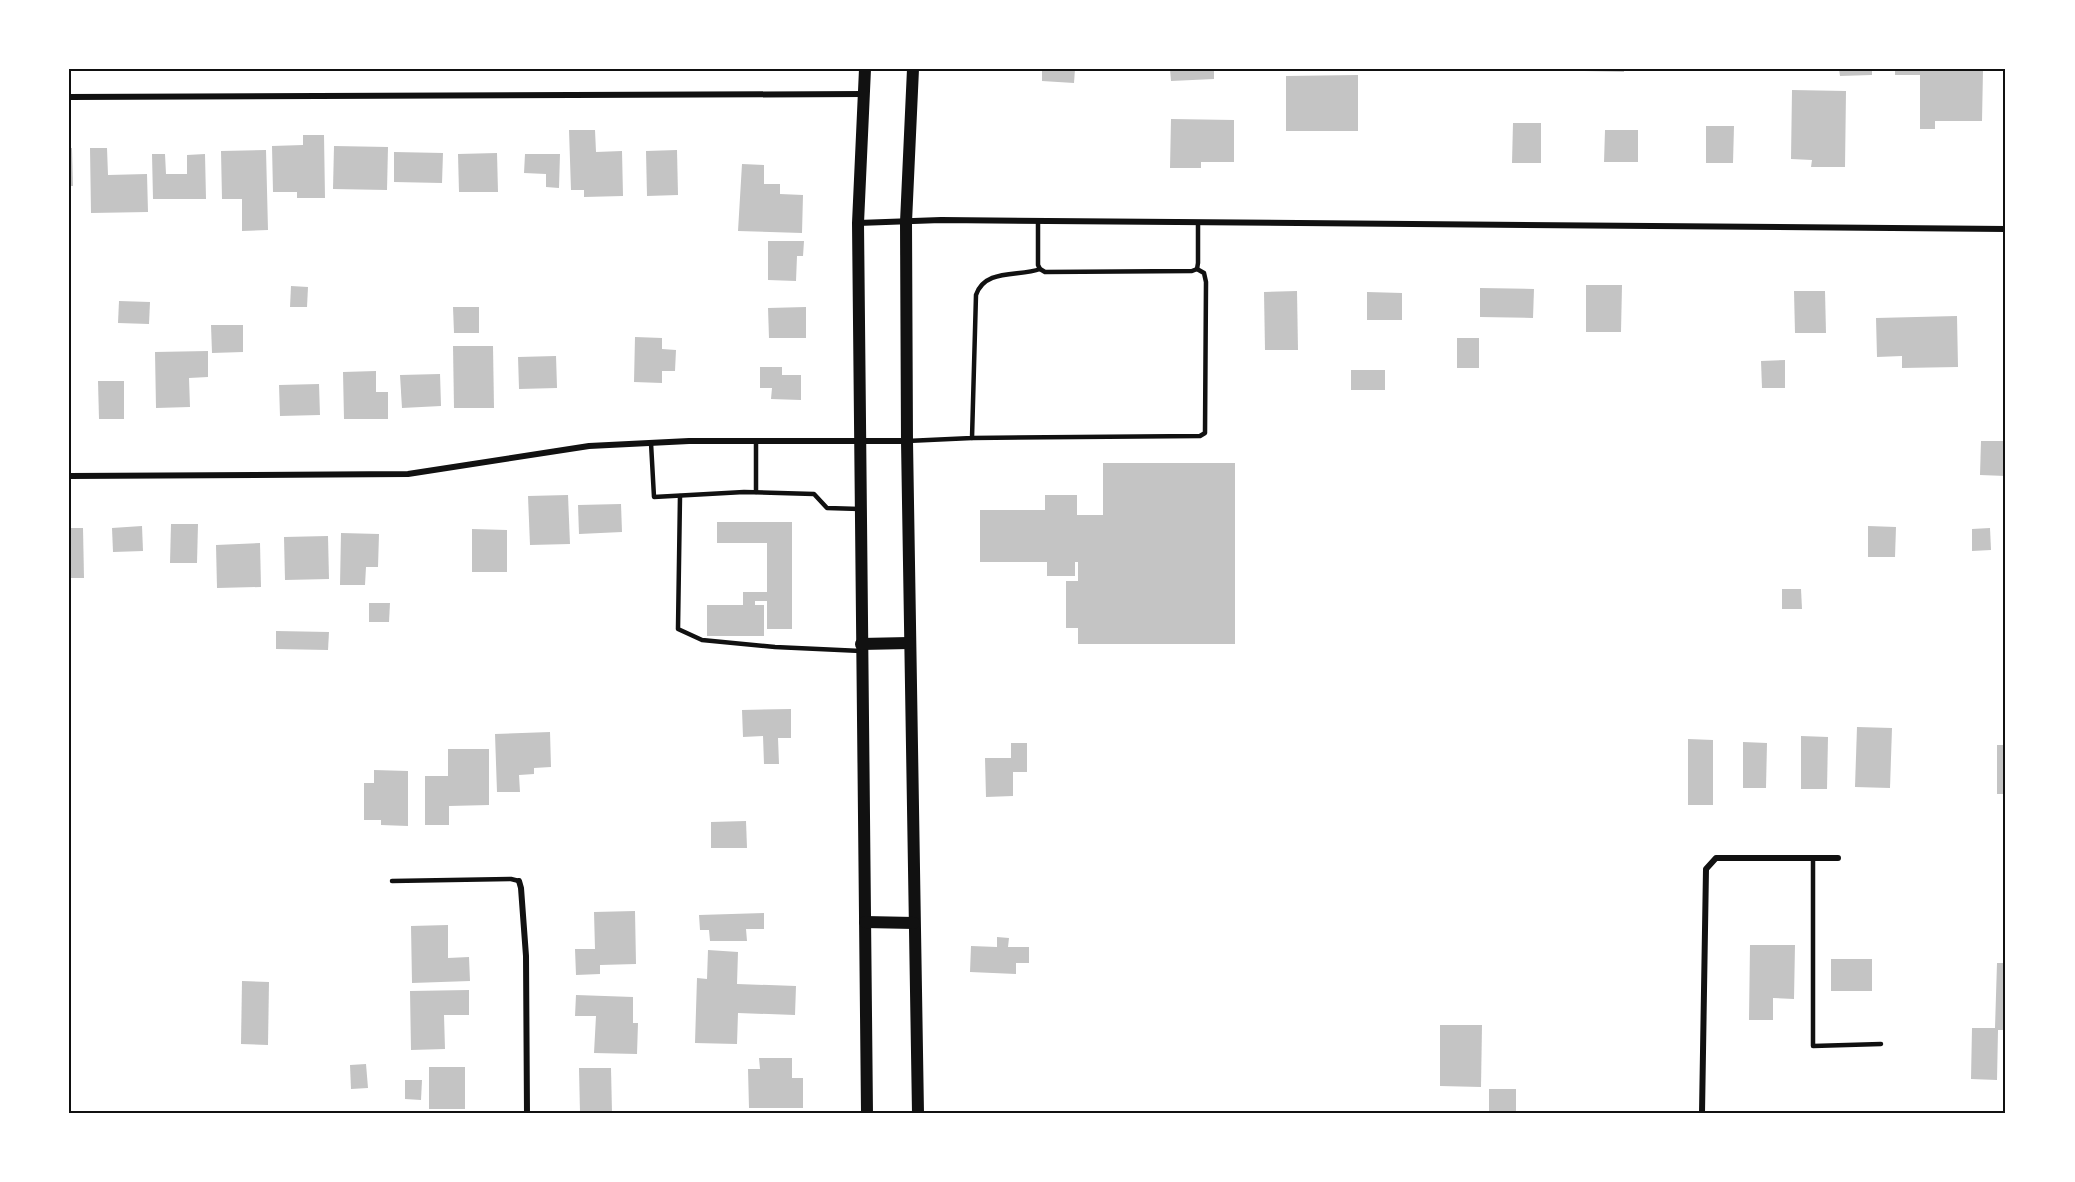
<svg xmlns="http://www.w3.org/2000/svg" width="2075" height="1182" font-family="Arial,sans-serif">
  <rect width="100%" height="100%" fill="#fff"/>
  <!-- building -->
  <g fill="#c4c4c4">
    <path d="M 1042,69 L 1075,69 L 1074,83 L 1042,81 Z"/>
    <path d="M 1170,69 L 1214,69 L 1214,79 L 1171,81 Z"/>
    <path d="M 1584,69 L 1624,69 L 1624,72 L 1584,71 Z"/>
    <path d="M 1839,69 L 1872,69 L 1872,75 L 1840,76 Z"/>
    <path d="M 1895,69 L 1983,70 L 1982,121 L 1935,121 L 1935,129 L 1920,129 L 1920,75 L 1895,75 Z"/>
    <path d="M 1358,75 L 1358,131 L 1286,131 L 1286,76 Z"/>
    <path d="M 1792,90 L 1846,91 L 1845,167 L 1811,167 L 1812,160 L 1791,159 Z"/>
    <path d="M 1171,119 L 1234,120 L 1234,162 L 1201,162 L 1201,168 L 1170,168 Z"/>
    <path d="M 1513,123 L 1541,123 L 1541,163 L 1512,163 Z"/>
    <path d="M 1706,126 L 1734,126 L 1733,163 L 1706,163 Z"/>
    <path d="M 569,130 L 595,130 L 596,152 L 622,151 L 623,196 L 584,197 L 584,190 L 571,190 Z"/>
    <path d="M 1605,130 L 1638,130 L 1638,162 L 1604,162 Z"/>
    <path d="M 303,135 L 324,135 L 325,198 L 297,198 L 297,192 L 273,192 L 272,146 L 303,145 Z"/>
    <path d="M 334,146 L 388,147 L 387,190 L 333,189 Z"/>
    <path d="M 69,148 L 72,148 L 73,186 L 69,186 Z"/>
    <path d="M 90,148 L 107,148 L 108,175 L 147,174 L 148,212 L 91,213 Z"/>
    <path d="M 266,150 L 268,230 L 242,231 L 242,199 L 222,199 L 221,151 Z"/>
    <path d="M 677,150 L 678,195 L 647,196 L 646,151 Z"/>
    <path d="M 394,152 L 443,153 L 442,183 L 394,182 Z"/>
    <path d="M 497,153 L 498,192 L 459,192 L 458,154 Z"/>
    <path d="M 152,154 L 165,154 L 166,174 L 187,174 L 187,155 L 205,154 L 206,199 L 153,199 Z"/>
    <path d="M 525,154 L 560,154 L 559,188 L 546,187 L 546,174 L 524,173 Z"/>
    <path d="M 742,164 L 764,165 L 764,184 L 780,184 L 780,194 L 803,195 L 802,233 L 738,231 Z"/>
    <path d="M 768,241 L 804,241 L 803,256 L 797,256 L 796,281 L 768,280 Z"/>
    <path d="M 1586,285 L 1622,285 L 1621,332 L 1586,332 Z"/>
    <path d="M 291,286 L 308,287 L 307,307 L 290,307 Z"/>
    <path d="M 1480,288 L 1534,289 L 1533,318 L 1480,317 Z"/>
    <path d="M 1297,291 L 1298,350 L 1265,350 L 1264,292 Z"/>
    <path d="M 1794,291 L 1825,291 L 1826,333 L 1795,333 Z"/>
    <path d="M 1367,292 L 1402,293 L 1402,320 L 1367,320 Z"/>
    <path d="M 119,301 L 150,302 L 149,324 L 118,323 Z"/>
    <path d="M 453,307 L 479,307 L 479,333 L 454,333 Z"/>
    <path d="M 806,307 L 806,338 L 769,338 L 768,308 Z"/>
    <path d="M 1957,316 L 1958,367 L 1902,368 L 1902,356 L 1877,357 L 1876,318 Z"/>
    <path d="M 211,325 L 243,325 L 243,352 L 212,353 Z"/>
    <path d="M 635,337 L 662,338 L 662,349 L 676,350 L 675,371 L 662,371 L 662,383 L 634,382 Z"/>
    <rect x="1457" y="338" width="22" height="30"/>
    <path d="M 453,346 L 493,346 L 494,408 L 454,408 Z"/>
    <path d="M 208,351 L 208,377 L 189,378 L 190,407 L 156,408 L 155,352 Z"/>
    <path d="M 556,356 L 557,388 L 519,389 L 518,357 Z"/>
    <path d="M 1785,360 L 1785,388 L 1762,388 L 1761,361 Z"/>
    <path d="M 760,367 L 782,367 L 782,375 L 801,375 L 801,400 L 771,399 L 772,388 L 760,388 Z"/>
    <rect x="1351" y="370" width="34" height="20"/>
    <path d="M 376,371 L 376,392 L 388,392 L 388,419 L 344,419 L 343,372 Z"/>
    <path d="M 440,374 L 441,406 L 402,408 L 400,375 Z"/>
    <path d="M 98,381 L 124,381 L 124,419 L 99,419 Z"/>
    <path d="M 319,384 L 320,415 L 280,416 L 279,385 Z"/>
    <path d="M 1981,441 L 2006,441 L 2006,476 L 1980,475 Z"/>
    <path d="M 1103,463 L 1235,463 L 1235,644 L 1078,644 L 1078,628 L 1066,628 L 1066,581 L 1078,581 L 1078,562 L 1075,562 L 1075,576 L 1047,576 L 1047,562 L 980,562 L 980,510 L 1045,510 L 1045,495 L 1077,495 L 1077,515 L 1103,515 Z"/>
    <path d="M 568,495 L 570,544 L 530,545 L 528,496 Z"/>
    <path d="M 621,504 L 622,532 L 579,534 L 578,505 Z"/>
    <path d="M 717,522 L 792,522 L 792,629 L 767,629 L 767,601 L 755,601 L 755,605 L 764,605 L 764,636 L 707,636 L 707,605 L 743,605 L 743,592 L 767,592 L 767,543 L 717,543 Z"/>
    <path d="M 171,524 L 198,524 L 197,563 L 170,563 Z"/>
    <path d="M 142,526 L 143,551 L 113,552 L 112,528 Z"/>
    <path d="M 1868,526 L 1896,527 L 1895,557 L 1868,557 Z"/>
    <path d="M 69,528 L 83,528 L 84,578 L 69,578 Z"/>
    <path d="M 1990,528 L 1991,550 L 1972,551 L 1972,529 Z"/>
    <path d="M 472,529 L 507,530 L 507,572 L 472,572 Z"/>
    <path d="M 341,533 L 379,534 L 378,567 L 366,567 L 365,585 L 340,585 Z"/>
    <path d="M 328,536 L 329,579 L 285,580 L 284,537 Z"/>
    <path d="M 260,543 L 261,587 L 217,588 L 216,545 Z"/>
    <path d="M 1782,589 L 1801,589 L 1802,609 L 1782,609 Z"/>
    <path d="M 369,603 L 390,603 L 389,622 L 369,622 Z"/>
    <path d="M 276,631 L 329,632 L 328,650 L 276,649 Z"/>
    <path d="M 791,709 L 791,738 L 778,738 L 779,764 L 764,764 L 763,736 L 743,737 L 742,710 Z"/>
    <path d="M 1857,727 L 1892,728 L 1890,788 L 1855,787 Z"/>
    <path d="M 550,732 L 551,767 L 534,768 L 534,774 L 519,775 L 520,792 L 497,792 L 495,734 Z"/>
    <path d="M 1801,736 L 1828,737 L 1827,789 L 1801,789 Z"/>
    <path d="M 1688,739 L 1713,740 L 1713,805 L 1688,805 Z"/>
    <path d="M 1743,742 L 1767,743 L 1766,788 L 1743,788 Z"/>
    <path d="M 1011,743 L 1027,743 L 1027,772 L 1013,772 L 1013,796 L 986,797 L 985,758 L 1011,758 Z"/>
    <rect x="1997" y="745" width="9" height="49"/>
    <path d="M 448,749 L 489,749 L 489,805 L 449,806 L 449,825 L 425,825 L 425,776 L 448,776 Z"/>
    <path d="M 374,770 L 408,771 L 408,826 L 381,825 L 381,820 L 364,820 L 364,783 L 374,783 Z"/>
    <path d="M 746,821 L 747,848 L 711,848 L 711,822 Z"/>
    <path d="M 635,911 L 636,964 L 600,965 L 600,974 L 576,975 L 575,949 L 595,949 L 594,912 Z"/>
    <path d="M 764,913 L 764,929 L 746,929 L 747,941 L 710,941 L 709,930 L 700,930 L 699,915 Z"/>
    <path d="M 448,925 L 448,958 L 469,957 L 470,981 L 412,983 L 411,926 Z"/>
    <path d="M 997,937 L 1009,938 L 1008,947 L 1029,947 L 1029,963 L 1016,963 L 1016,974 L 970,972 L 971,946 L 997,947 Z"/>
    <path d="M 1750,945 L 1795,945 L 1794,999 L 1773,998 L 1773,1020 L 1749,1020 Z"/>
    <path d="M 708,950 L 738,952 L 737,984 L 796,986 L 795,1015 L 738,1013 L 737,1044 L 695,1043 L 697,978 L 707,979 Z"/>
    <rect x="1831" y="959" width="41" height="32"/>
    <path d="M 1997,963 L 2006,963 L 2006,1030 L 1998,1030 L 1997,1080 L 1971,1079 L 1972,1028 L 1995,1028 Z"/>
    <path d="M 242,981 L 269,982 L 268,1045 L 241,1044 Z"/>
    <path d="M 469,990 L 469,1015 L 444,1015 L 445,1049 L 411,1050 L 410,991 Z"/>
    <path d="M 576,995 L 633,997 L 633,1023 L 638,1023 L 637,1054 L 594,1053 L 596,1016 L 575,1016 Z"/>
    <path d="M 1440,1025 L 1482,1025 L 1481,1087 L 1440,1086 Z"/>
    <path d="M 759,1058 L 792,1058 L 792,1078 L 803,1078 L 803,1108 L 749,1108 L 748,1069 L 760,1069 Z"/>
    <path d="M 366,1064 L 368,1088 L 351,1089 L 350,1065 Z"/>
    <rect x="429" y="1067" width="36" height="42"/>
    <path d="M 579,1068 L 611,1068 L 612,1113 L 580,1113 Z"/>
    <path d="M 405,1080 L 422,1080 L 421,1100 L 405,1099 Z"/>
    <rect x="1489" y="1089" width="27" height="24"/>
  </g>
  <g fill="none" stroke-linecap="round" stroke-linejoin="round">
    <!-- service -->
    <g stroke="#111" stroke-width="4.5">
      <path d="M 1038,221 L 1038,265 L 1040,269 L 1045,272 L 1192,271 L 1197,269 L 1198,263 L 1198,223"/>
      <path d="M 972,438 L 1200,436 L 1205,433 L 1206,282 L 1204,273 L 1197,269"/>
      <path d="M 907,441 L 972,438 L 976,295 C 985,268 1019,277 1040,269"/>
      <path d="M 651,443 L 654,497 L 744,492 L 814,494 L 827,508 L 860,509"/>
      <path d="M 756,492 L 756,441"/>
      <path d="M 680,496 L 678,629 L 702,640 L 775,647 L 861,651"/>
      <path d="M 1813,859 L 1813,1046 L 1881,1044"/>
      <path d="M 392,881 L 511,879 L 519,881"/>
    </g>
    <!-- minor -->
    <g stroke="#111" stroke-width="6">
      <path d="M 69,97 L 863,94"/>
      <path d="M 858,223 L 941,220 L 2006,229"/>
      <path d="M 69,476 L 408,474 L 589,446 L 689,441 L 907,441"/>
      <path d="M 519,881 L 521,888 L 526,956 L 527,1113"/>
      <path d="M 1702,1113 L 1706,869 L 1716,858 L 1838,858"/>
    </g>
    <!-- secondary -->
    <g stroke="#111" stroke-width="12">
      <path d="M 865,69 L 858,223 L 867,1113"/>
      <path d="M 913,69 L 906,222 L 907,441 L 918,1113"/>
      <path d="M 861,644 L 909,643"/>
      <path d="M 865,922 L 914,923"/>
    </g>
  </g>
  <!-- border -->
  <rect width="2075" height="1182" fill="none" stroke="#ffffff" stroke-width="141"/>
  <rect x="70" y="70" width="1934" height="1042" fill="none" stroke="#111" stroke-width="2"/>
</svg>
